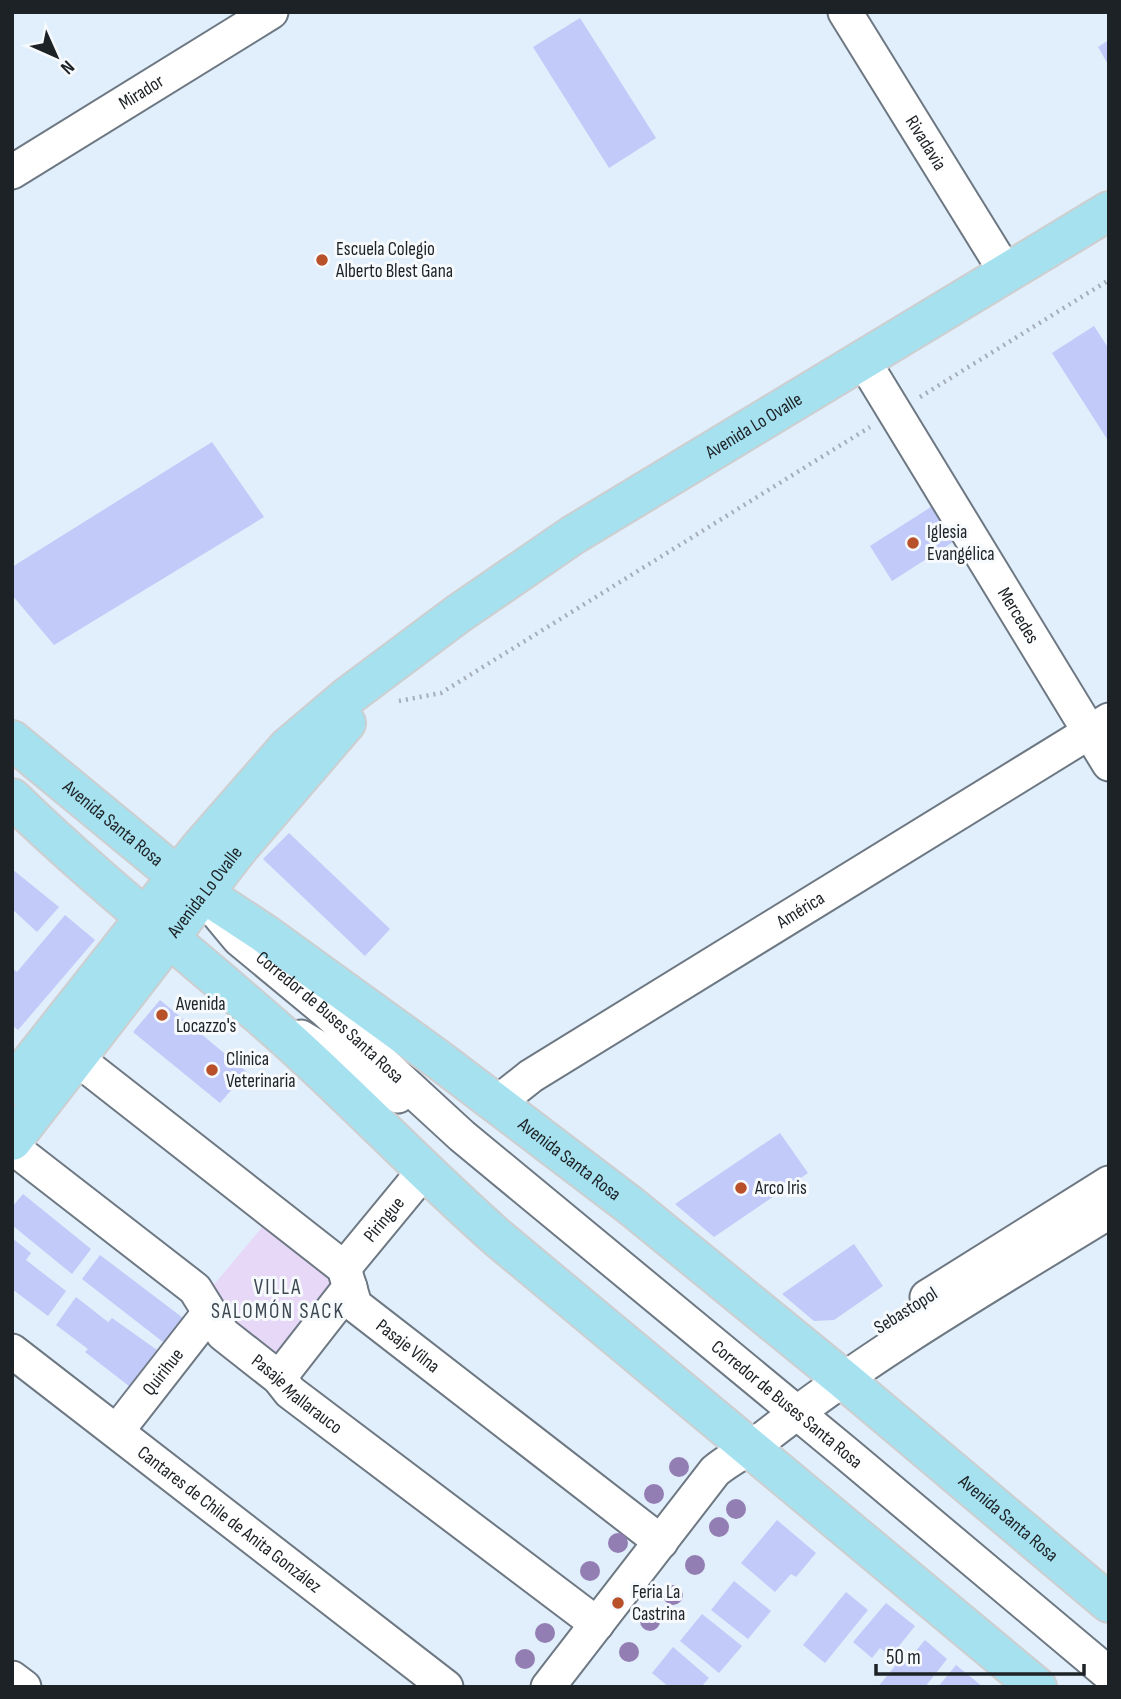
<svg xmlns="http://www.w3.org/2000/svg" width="1121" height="1699" font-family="'Sofia Sans Condensed',sans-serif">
  <rect width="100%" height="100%" fill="#e1eefb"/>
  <!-- green -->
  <path fill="#e7d8f7" d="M 269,1219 L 334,1280 L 280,1367 L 227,1321 L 212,1287 Z"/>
  <!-- building -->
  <g fill="#c1caf9">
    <path d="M 580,18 L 656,138 L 609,168 L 533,47 Z"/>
    <path d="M 1109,40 L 1109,66 L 1098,47 Z"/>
    <path d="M 1094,326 L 1109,349 L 1109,442 L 1052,353 Z"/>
    <path d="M 212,442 L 264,517 L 54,645 L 12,595 L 12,567 Z"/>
    <path d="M 934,505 L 956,540 L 892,581 L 870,546 Z"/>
    <path d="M 289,833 L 390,929 L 365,956 L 263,859 Z"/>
    <path d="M 12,869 L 59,907 L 37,932 L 12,909 Z"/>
    <path d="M 65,915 L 95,940 L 18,1030 L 12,1025 L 12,968 L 17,972 Z"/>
    <path d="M 160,1000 L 247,1072 L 220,1103 L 133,1032 Z"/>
    <path d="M 780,1133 L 808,1173 L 714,1237 L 675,1204 Z"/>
    <path d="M 23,1194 L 91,1249 L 72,1274 L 12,1225 L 12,1207 Z"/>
    <path d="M 12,1238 L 31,1253 L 26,1260 L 66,1291 L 48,1316 L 12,1289 Z"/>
    <path d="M 854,1244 L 883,1286 L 834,1320 L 814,1321 L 782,1294 Z"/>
    <path d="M 100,1255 L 183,1318 L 163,1342 L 82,1279 Z"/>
    <path d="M 76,1297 L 108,1322 L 112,1318 L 157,1350 L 129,1386 L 85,1352 L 88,1349 L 56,1325 Z"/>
    <path d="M 777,1520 L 816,1553 L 796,1577 L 791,1574 L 775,1592 L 741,1563 Z"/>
    <path d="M 734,1581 L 771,1611 L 748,1639 L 711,1610 Z"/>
    <path d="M 846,1592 L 868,1610 L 825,1663 L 803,1645 Z"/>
    <path d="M 886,1603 L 915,1626 L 891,1656 L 880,1648 L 872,1658 L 853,1642 Z"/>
    <path d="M 702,1614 L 742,1646 L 719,1673 L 680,1641 Z"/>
    <path d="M 925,1640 L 947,1659 L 925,1687 L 878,1687 L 899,1661 L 904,1665 Z"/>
    <path d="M 673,1647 L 709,1678 L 701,1687 L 669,1687 L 652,1673 Z"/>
    <path d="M 956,1665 L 983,1687 L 938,1687 Z"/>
  </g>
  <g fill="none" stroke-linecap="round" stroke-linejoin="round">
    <defs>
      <g id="minor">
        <path id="s1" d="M 845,12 L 1007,274"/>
        <path id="s2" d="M 12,172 L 271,12"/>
        <path id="s3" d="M 863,360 L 1109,764"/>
        <path id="s4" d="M 214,909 L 239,939 L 326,1011 L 462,1136 L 847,1454 L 1109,1674"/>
        <path d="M 301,1037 L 398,1096"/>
        <path id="s5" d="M 76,1058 L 344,1268 L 355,1305 L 661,1542"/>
        <path id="s6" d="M 497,1103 L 531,1076 L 1109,720"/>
        <path id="s7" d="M 12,1147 L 195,1289 L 223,1334 L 279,1378 L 290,1392 L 597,1624"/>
        <path id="s8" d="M 344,1268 L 424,1171"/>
        <path d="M 927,1297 L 1109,1183"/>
        <path id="s9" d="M 12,1351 L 446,1687"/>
        <path d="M 279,1378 L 350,1287"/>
        <path id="s10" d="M 117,1431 L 209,1313"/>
        <path d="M 12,1678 L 24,1687"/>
        <path d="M 548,1687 L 715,1471 C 729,1459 745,1452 760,1441 C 869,1355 990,1285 1109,1212"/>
      </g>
      <g id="major">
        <path id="s11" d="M 12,740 L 177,876 L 265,934 L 439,1060 L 631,1206 L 843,1379 L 1109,1603"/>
        <path d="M 12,798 C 99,883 196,958 287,1039 C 359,1104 426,1175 499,1239 L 1037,1687"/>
        <path id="s12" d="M 12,1086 L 199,849 L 288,747 L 347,697 L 458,614 L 573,535 L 1109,211"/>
        <path id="s13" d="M 12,1141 L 238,849 L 346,723"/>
      </g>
    </defs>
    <!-- minor casing -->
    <use href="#minor" stroke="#6d7883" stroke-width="37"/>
    <!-- major casing -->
    <use href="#major" stroke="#cdcecf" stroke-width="42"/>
    <!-- path -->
    <g stroke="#a4aeb8" stroke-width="4.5" stroke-dasharray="2 5" stroke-linecap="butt">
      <path d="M 920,397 L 1109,280"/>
      <path d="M 399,701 L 441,693 L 870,427"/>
    </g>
    <!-- minor -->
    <use href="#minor" stroke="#fff" stroke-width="33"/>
    <!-- major -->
    <use href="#major" stroke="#a6e1ef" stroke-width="38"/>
  </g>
  <!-- trees -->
  <g fill="#937eb3">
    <circle cx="679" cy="1467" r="10"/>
    <circle cx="654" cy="1494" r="10"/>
    <circle cx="736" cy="1509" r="10"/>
    <circle cx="719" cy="1527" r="10"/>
    <circle cx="618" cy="1543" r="10"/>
    <circle cx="695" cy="1565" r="10"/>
    <circle cx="590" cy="1571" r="10"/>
    <circle cx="673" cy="1595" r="10"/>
    <circle cx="650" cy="1621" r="10"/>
    <circle cx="545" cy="1633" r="10"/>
    <circle cx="629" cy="1652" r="10"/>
    <circle cx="525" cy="1659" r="10"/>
  </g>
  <!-- markers -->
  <g fill="#b8502a" stroke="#f7fafc" stroke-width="2.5">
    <circle cx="322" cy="260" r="7"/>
    <circle cx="913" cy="543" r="7"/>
    <circle cx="162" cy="1015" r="7"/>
    <circle cx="212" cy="1070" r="7"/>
    <circle cx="741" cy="1188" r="7"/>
    <circle cx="618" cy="1603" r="7"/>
  </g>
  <g text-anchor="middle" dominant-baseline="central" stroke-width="6" stroke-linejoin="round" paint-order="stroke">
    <!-- street labels -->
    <g font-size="19" fill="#1d2226" stroke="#f7fafc">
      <text stroke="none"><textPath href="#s2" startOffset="152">Mirador</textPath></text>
      <text stroke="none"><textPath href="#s1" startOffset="154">Rivadavia</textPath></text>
      <text stroke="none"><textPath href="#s12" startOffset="1004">Avenida Lo Ovalle</textPath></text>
      <text stroke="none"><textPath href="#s3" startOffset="299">Mercedes</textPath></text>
      <text stroke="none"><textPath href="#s11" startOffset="131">Avenida Santa Rosa</textPath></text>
      <text stroke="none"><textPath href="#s13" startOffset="315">Avenida Lo Ovalle</textPath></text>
      <text stroke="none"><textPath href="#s6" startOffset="360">América</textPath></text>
      <text stroke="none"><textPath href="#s4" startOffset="159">Corredor de Buses Santa Rosa</textPath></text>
      <text stroke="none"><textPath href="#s11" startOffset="698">Avenida Santa Rosa</textPath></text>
      <text stroke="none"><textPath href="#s8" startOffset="63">Piringue</textPath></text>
      <text transform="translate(906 1311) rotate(-32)">Sebastopol</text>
      <text stroke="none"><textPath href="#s5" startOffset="446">Pasaje Vilna</textPath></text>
      <text stroke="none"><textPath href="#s10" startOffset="75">Quirihue</textPath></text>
      <text stroke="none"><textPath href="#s7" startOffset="380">Pasaje Mallarauco</textPath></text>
      <text stroke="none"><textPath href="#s4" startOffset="758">Corredor de Buses Santa Rosa</textPath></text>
      <text stroke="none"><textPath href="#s9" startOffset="275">Cantares de Chile de Anita González</textPath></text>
      <text stroke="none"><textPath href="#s11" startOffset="1265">Avenida Santa Rosa</textPath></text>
    </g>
    <!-- poi labels -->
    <g font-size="19" fill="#1d2226" stroke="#f7fafc" text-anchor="start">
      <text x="336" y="249">Escuela Colegio<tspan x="336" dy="22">Alberto Blest Gana</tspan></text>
      <text x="927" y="532">Iglesia<tspan x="927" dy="22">Evangélica</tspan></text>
      <text x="176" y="1004">Avenida<tspan x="176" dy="22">Locazzo's</tspan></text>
      <text x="226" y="1059">Clinica<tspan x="226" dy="22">Veterinaria</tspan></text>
      <text x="755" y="1188">Arco Iris</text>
      <text x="632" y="1592">Feria La<tspan x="632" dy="22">Castrina</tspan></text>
    </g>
    <!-- neighbourhood labels -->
    <g font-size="21" letter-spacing="2" fill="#3d4852" stroke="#f7fafc">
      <text x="278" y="1287">VILLA<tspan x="278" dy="24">SALOMÓN SACK</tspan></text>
    </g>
  </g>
  <!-- border -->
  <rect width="1121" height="1699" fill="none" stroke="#1d2226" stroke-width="28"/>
  <!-- north arrow -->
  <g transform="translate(56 56) rotate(135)" stroke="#f7fafc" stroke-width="5" paint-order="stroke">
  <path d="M0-5L12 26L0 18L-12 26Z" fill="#1d2226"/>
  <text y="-10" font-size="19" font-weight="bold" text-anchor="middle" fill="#1d2226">N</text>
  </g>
  <!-- scale -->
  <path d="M876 1664v10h208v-10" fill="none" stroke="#1d2226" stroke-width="3.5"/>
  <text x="886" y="1664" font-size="21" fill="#1d2226" stroke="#f7fafc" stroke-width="5" paint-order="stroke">50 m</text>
</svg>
